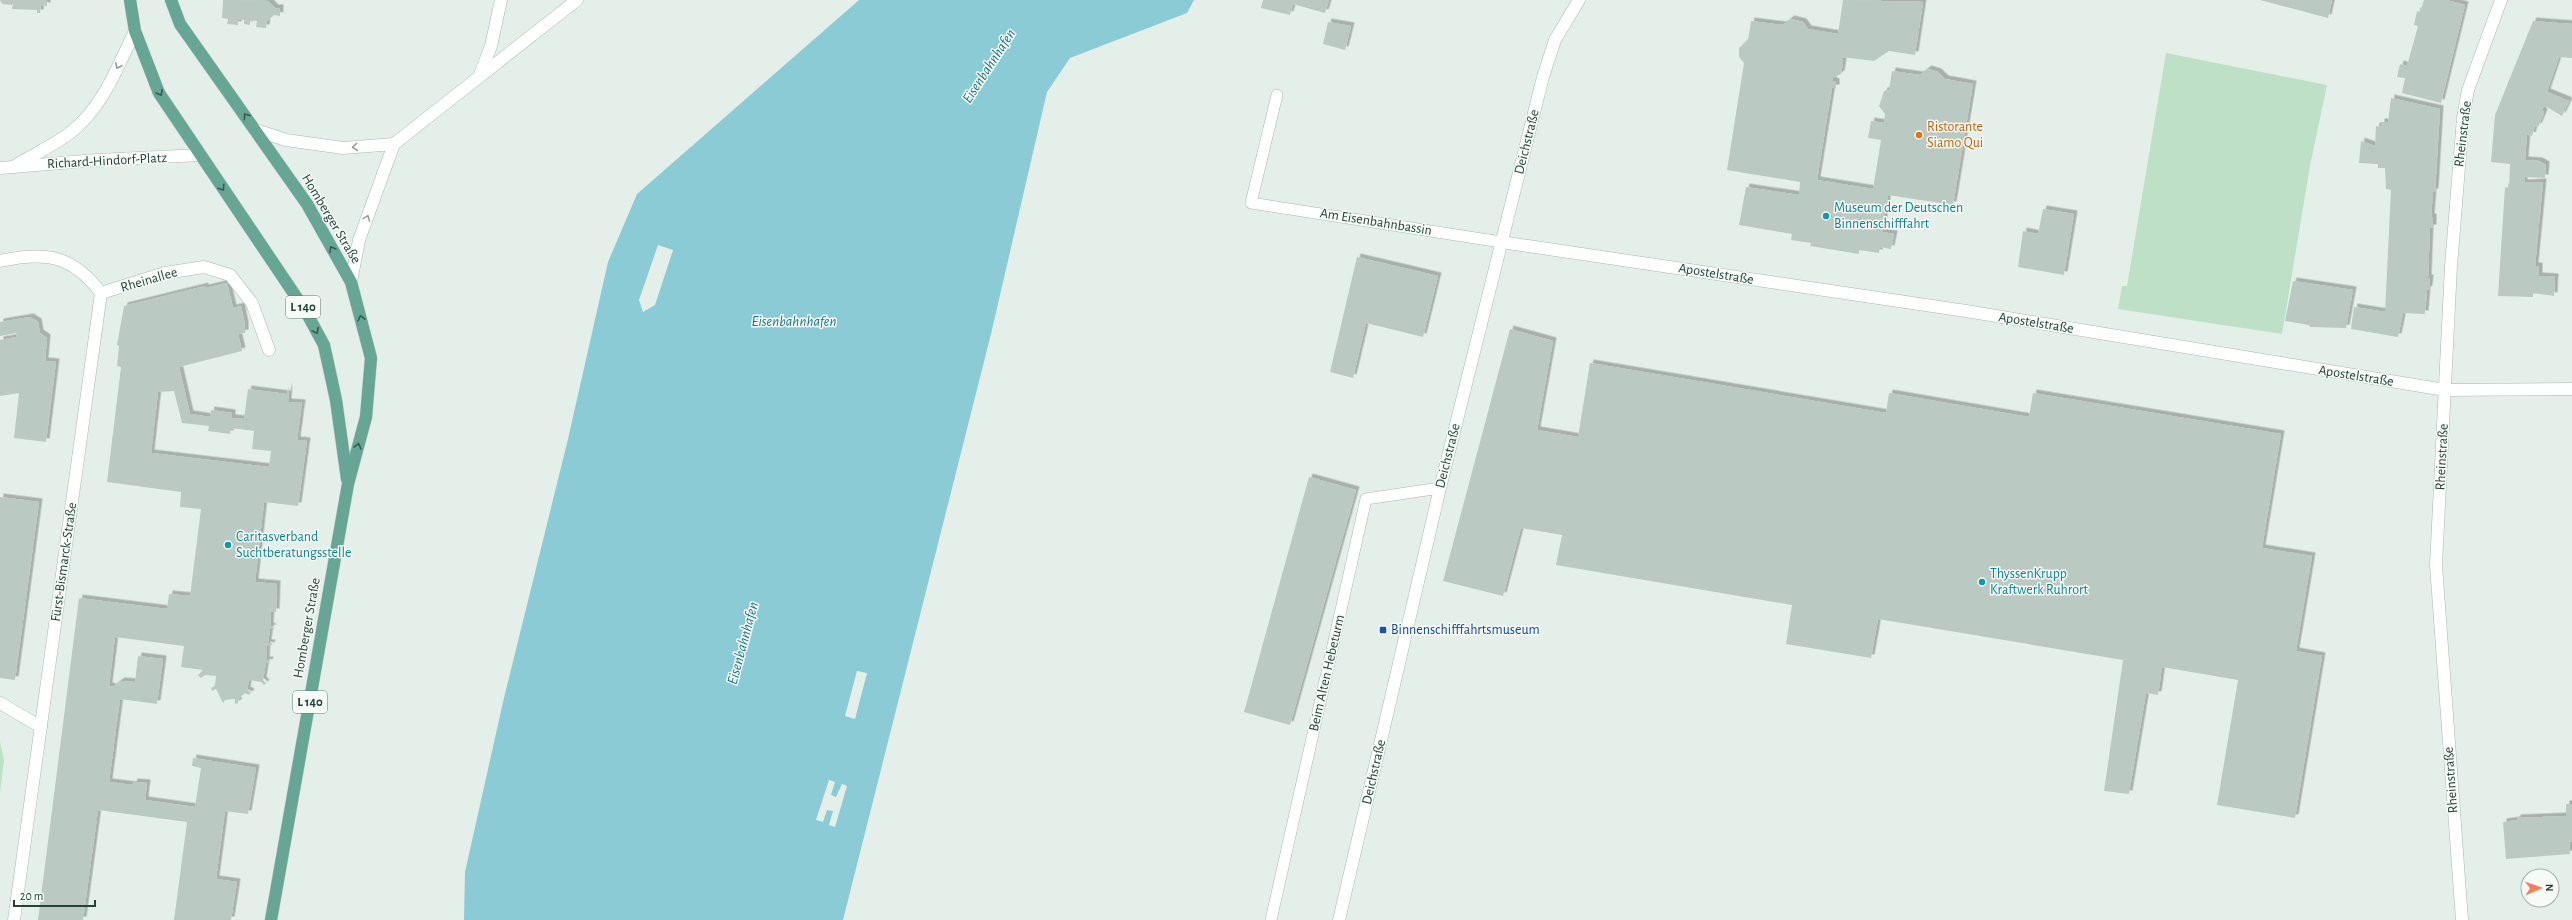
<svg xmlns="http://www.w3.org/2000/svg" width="2572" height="920" font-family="'Alegreya Sans',sans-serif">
  <defs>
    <filter id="shadow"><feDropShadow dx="3.5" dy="-3.5" stdDeviation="0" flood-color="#0004"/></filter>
  </defs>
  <rect width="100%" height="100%" fill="#e5efea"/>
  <!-- green -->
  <g fill="#bde0c6">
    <path d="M 2166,53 L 2327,85 L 2310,166 L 2282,334 L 2118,309 L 2122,286 L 2127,286 Z"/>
    <path d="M 0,742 L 4,760 L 0,793 Z"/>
  </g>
  <!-- water -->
  <path fill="#8bcbd6" d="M 859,0 L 1194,0 L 1187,13 L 1070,58 L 1047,92 L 991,334 L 843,920 L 464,920 L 465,872 L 503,702 L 568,439 L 608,262 L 637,194 Z"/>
  <!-- pier -->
  <g fill="#e5efea">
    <path d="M 658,245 L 673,250 L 655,305 L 643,312 L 639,300 Z"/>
    <path d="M 857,671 L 867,673 L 855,719 L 845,716 Z"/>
    <path d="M 829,780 L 835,782 L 831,795 L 836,797 L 842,784 L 847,786 L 835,827 L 829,825 L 833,811 L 827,810 L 823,822 L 816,820 Z"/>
  </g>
  <!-- building -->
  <g fill="#bacac3" fill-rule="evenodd" filter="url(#shadow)">
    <path d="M 0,0 L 47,0 L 47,6 L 41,5 L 40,13 L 37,13 L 37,10 L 12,9 L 13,3 L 12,5 L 2,4 Z"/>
    <path d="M 223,0 L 268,1 L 275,8 L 280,8 L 280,16 L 274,15 L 267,21 L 266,28 L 256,27 L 257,21 L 250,20 L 250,25 L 244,24 L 244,20 L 238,19 L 238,25 L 227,24 L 228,19 L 222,18 Z"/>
    <path d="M 1263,0 L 1329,0 L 1325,13 L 1293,4 L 1290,15 L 1261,8 Z"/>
    <path d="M 1843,0 L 1923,2 L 1915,55 L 1889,51 L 1874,61 L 1841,57 L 1843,62 L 1841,74 L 1833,78 L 1833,81 L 1836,82 L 1836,88 L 1832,88 L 1817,180 L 1873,189 L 1881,140 L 1868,138 L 1871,121 L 1884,123 L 1885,114 L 1879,106 L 1884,91 L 1889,90 L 1892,71 L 1920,75 L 1928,69 L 1938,72 L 1945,79 L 1973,84 L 1953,205 L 1888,195 L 1882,232 L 1894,234 L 1891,249 L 1880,247 L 1879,253 L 1859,250 L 1859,254 L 1810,246 L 1811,243 L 1791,240 L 1792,234 L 1739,225 L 1746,187 L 1799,195 L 1800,182 L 1727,170 L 1744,63 L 1739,57 L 1739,48 L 1748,40 L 1751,21 L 1783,25 L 1791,19 L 1803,22 L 1808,29 L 1838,34 Z"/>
    <path d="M 2260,0 L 2332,0 L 2328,18 Z"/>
    <path d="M 2424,0 L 2446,0 L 2465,5 L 2441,103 L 2402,93 L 2405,78 L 2397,77 L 2400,64 L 2407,66 L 2418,26 L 2414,25 L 2417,11 L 2420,12 Z"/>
    <path d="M 2533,21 L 2572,24 L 2572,58 L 2559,57 L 2547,92 L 2569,101 L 2562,116 L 2545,106 L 2542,109 L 2544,113 L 2538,127 L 2535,126 L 2532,136 L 2527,134 L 2525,160 L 2539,161 L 2546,165 L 2545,178 L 2525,177 L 2524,183 L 2543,182 L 2535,266 L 2539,266 L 2539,276 L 2555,277 L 2554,296 L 2533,293 L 2533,297 L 2498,296 L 2505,187 L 2509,188 L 2510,164 L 2491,162 L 2495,115 Z"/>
    <path d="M 1328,22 L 1351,26 L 1345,50 L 1323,44 Z"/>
    <path d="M 2391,98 L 2440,109 L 2435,192 L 2433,192 L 2431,217 L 2433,217 L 2433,228 L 2430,228 L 2428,278 L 2430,278 L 2429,289 L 2427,290 L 2425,314 L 2403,313 L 2398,337 L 2351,329 L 2354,307 L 2385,312 L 2391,190 L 2386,189 L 2385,168 L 2378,168 L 2378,164 L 2359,163 L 2361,141 L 2375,146 L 2376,126 L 2381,127 L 2381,122 L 2388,122 Z"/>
    <path d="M 2043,209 L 2074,214 L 2064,275 L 2018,267 L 2023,231 L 2038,234 Z"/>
    <path d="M 1357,257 L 1438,276 L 1423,337 L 1366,323 L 1353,378 L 1330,372 Z"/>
    <path d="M 2293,281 L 2353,290 L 2346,328 L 2310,327 L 2309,325 L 2285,321 Z"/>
    <path d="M 227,283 L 233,308 L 241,306 L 245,325 L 245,333 L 238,334 L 242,351 L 179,367 L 190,414 L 210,417 L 211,410 L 232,413 L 232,418 L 244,419 L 248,389 L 287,394 L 289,386 L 288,402 L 302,403 L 297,440 L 307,441 L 298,506 L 264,502 L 255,582 L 277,584 L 276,612 L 271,612 L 270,626 L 273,627 L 270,629 L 268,643 L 272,643 L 271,646 L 267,645 L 266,660 L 270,660 L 269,663 L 266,662 L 263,680 L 266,683 L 264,685 L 261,682 L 249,680 L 247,690 L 251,692 L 249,695 L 245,693 L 238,699 L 238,703 L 235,704 L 235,699 L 225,700 L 223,703 L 216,689 L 212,691 L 211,688 L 215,686 L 216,676 L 205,675 L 201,678 L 198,675 L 203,670 L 181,667 L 184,646 L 115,637 L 109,686 L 113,687 L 121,681 L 135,682 L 138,656 L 163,659 L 157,704 L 120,699 L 109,782 L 133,785 L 134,782 L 147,783 L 145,800 L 195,807 L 201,768 L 192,766 L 193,758 L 256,768 L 248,814 L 225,811 L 216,879 L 237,882 L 231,920 L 174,920 L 187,822 L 98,810 L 83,920 L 38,920 L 79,598 L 167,609 L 169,594 L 190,596 L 201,509 L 180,507 L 181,492 L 107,482 L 121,367 L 117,366 L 119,346 L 117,345 L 124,306 L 205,286 L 205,288 ZM 174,391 L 182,423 L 209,426 L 208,431 L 230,434 L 231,428 L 254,431 L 252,449 L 271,451 L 269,467 L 151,453 L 158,392 Z"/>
    <path d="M 30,317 L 38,322 L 40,333 L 47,338 L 45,361 L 56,362 L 46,442 L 14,438 L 19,393 L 0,396 L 0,340 L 17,337 L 16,333 L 0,336 L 0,322 Z"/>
    <path d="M 1510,329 L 1553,341 L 1537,430 L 1578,437 L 1590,363 L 1886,413 L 1889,393 L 2029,417 L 2033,393 L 2281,434 L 2262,548 L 2312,556 L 2296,651 L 2322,656 L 2295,818 L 2217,805 L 2238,680 L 2162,667 L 2158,695 L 2146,693 L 2129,794 L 2104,791 L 2123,660 L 1878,619 L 1871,658 L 1786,644 L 1792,605 L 1556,565 L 1562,535 L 1521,528 L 1503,596 L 1443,581 Z"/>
    <path d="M 1309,477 L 1356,490 L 1290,725 L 1244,712 Z"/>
    <path d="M 0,497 L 39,502 L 15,680 L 0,678 Z"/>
    <path d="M 2566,804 L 2572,804 L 2572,842 L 2569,842 L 2570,854 L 2506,859 L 2503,822 L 2517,820 L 2517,818 L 2566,816 Z"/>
  </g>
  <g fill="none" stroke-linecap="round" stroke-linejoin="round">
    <defs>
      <g id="lane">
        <path d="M 1277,95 L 1251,203 L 1501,242"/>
        <path d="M 1271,920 L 1366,499 L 1440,488"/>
      </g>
      <g id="street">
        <path d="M 479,77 L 577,0"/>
        <path d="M 1501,242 L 1966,311 L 2445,390 L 2572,389"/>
        <path d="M 0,261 C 46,251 72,255 101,293 L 14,920"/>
        <path d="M 101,293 L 165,273 L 204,267 L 230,275 L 252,303 L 269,350"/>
        <path d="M 0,703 L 41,727"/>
        <path d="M 2462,920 L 2436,565 L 2451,266 L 2463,118 L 2468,90 L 2501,0"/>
      </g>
      <g id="secondary">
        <path d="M 256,130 L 286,140 L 343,148 L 394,144"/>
        <path d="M 16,165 C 34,154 55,145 71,132 C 103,107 118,66 135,31"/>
        <path d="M 0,168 L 97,160 L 200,155"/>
        <path d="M 351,282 L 359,240 L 394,144 L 479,77 L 491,46 L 501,0"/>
        <path d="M 1339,920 L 1440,488 L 1543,77 L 1555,40 L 1579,0"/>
      </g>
      <g id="primary">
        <path d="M 130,0 L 135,31 L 159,93 L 305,310 L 324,345 L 336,400 L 347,479"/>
        <path d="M 171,0 L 180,24 L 307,204 L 351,282 L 371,358 L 366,417 L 348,484 L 271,920"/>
      </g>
    </defs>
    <!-- lane casing -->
    <use href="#lane" stroke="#a7b8b1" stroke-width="12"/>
    <!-- street casing -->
    <use href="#street" stroke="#a7b8b1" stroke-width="13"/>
    <!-- secondary casing -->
    <use href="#secondary" stroke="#a2bbb2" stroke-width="13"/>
    <!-- primary casing -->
    <use href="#primary" stroke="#c1cac8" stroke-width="13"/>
    <!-- lane -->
    <use href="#lane" stroke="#fff" stroke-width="11"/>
    <!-- street -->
    <use href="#street" stroke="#fff" stroke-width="12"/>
    <!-- secondary -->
    <use href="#secondary" stroke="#fff" stroke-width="12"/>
    <!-- primary -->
    <use href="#primary" stroke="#67a695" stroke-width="12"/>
  </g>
  <!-- one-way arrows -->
  <defs><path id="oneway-chevron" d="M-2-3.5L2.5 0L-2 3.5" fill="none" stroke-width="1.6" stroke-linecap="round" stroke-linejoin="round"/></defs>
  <g stroke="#91a09c">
    <use href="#oneway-chevron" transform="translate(118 66) rotate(115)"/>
    <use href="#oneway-chevron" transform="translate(355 147) rotate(175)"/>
    <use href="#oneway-chevron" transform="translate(367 218) rotate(-69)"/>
  </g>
  <g stroke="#345b50">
    <use href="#oneway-chevron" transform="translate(160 93) rotate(62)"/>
    <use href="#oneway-chevron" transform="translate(246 116) rotate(-126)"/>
    <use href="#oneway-chevron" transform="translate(222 188) rotate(56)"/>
    <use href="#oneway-chevron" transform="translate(332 249) rotate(-120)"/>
    <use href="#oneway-chevron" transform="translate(361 318) rotate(-103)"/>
    <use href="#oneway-chevron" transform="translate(316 331) rotate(62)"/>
    <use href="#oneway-chevron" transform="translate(358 446) rotate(-75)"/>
  </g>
  <!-- markers -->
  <circle fill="#e8710a" stroke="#f6fbf8" stroke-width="1.5" cx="1919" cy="135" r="4"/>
  <g fill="#0f9aa8" stroke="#f6fbf8" stroke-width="1.5">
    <circle cx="1826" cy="216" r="4"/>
    <circle cx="228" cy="545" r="4"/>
    <circle cx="1982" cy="582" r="4"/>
  </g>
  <rect fill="#1a4fb4" stroke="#f6fbf8" stroke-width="1.5" x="1379" y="626" width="8" height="8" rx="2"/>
  <g text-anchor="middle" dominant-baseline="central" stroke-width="3" stroke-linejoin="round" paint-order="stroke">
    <!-- shield labels -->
    <g fill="#f6fbf8" stroke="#627a72" stroke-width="1">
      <rect x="286" y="296" width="34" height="22" rx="3"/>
      <rect x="293" y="691" width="34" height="22" rx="3"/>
    </g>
    <g font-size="13" font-weight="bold" fill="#234239">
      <text x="303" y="307">L 140</text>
      <text x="310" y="702">L 140</text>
    </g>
    <!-- food labels -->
    <g font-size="14" fill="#c56008" stroke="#f6fbf8" text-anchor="start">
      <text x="1927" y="127">Ristorante<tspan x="1927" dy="16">Siamo Qui</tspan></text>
    </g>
    <!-- street labels -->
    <g font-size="14" fill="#234239" stroke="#f6fbf8">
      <text transform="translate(2463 134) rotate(-83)">Rheinstraße</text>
      <text transform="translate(1527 142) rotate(-76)">Deichstraße</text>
      <text transform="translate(107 161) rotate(-3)">Richard-Hindorf-Platz</text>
      <text transform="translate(331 219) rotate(59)">Homberger Straße</text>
      <text transform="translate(1376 222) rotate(9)">Am Eisenbahnbassin</text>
      <text transform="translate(1716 274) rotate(9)">Apostelstraße</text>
      <text transform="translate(149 280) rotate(-16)">Rheinallee</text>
      <text transform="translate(2036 323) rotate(9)">Apostelstraße</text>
      <text transform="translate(2356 376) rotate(9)">Apostelstraße</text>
      <text transform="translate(1448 456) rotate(-76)">Deichstraße</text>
      <text transform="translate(2442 457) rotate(-87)">Rheinstraße</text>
      <text transform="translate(64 562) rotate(-82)">Fürst-Bismarck-Straße</text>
      <text transform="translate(307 628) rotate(-80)">Homberger Straße</text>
      <text transform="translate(1327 673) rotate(-77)">Beim Alten Hebeturm</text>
      <text transform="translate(1374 772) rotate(-77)">Deichstraße</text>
      <text transform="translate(2451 780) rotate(-94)">Rheinstraße</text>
    </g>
    <!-- culture labels -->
    <g font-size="14" fill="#0d838f" stroke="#f6fbf8" text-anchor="start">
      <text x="1834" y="208">Museum der Deutschen<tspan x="1834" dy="16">Binnenschifffahrt</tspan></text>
      <text x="236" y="537">Caritasverband<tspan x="236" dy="16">Suchtberatungsstelle</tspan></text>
      <text x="1990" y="574">ThyssenKrupp<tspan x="1990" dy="16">Kraftwerk Ruhrort</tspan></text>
    </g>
    <!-- transit labels -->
    <g font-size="14" fill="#164399" stroke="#f6fbf8" text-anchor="start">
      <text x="1391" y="630">Binnenschifffahrtsmuseum</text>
    </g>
    <!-- water labels -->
    <g font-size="15" font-style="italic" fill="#197281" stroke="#f6fbf8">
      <text transform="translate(989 66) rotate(-57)">Eisenbahnhafen</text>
      <text x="794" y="321">Eisenbahnhafen</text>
      <text transform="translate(743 643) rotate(-75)">Eisenbahnhafen</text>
    </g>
  </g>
  <!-- north arrow -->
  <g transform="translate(2540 888) rotate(88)"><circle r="19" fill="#f6fbf8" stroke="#a2b1ac"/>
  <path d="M0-3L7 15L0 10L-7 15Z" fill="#f87d59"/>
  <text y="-6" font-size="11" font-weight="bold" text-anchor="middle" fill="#234239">N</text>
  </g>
  <!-- scale -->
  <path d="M14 900v6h81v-6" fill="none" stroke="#234239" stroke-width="2"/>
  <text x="20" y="900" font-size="12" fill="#234239" stroke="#f6fbf8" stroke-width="3" paint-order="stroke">20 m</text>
</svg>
